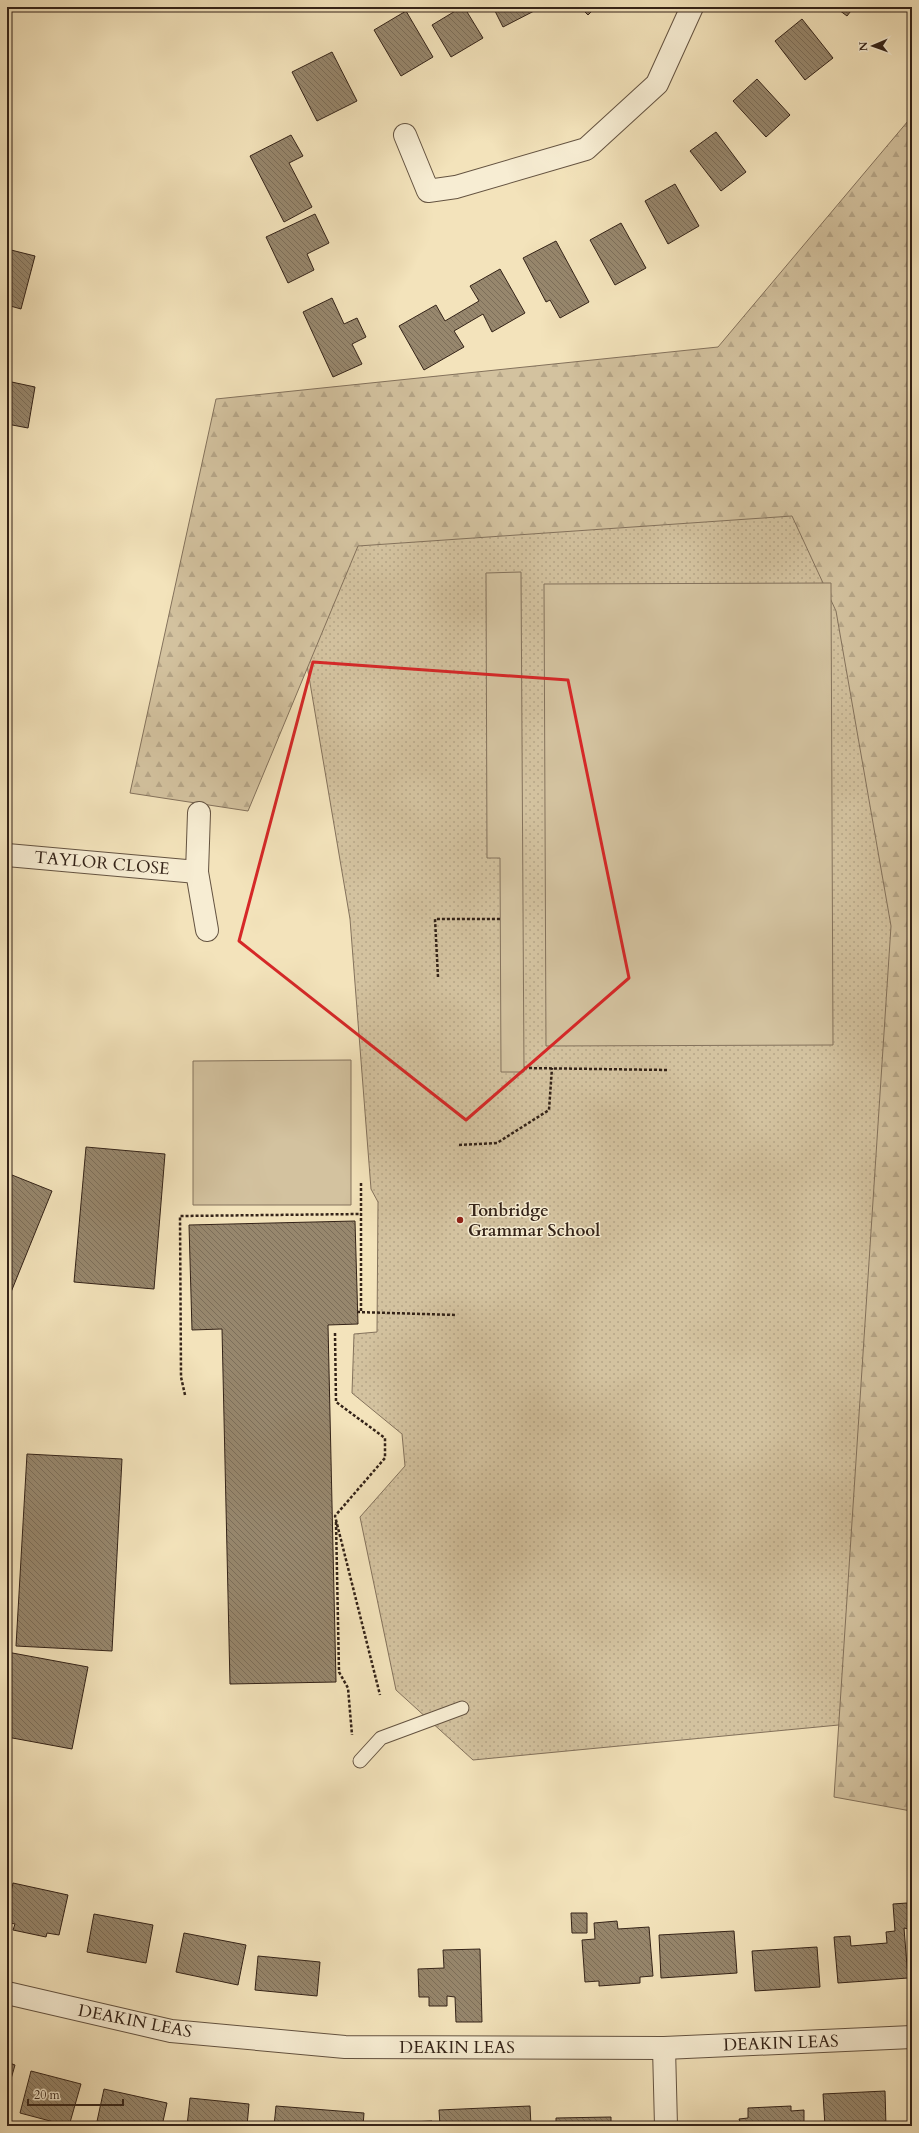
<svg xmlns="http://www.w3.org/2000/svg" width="919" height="2133" font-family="Cardo,serif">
  <defs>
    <pattern id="grass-dots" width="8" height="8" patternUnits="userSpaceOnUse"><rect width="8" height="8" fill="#d3c29f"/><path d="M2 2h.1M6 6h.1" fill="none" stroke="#b6a688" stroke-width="1.8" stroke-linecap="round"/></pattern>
    <pattern id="forest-firs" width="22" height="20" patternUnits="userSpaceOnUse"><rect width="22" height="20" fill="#d3c29f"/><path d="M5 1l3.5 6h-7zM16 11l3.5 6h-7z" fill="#b6a688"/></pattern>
    <pattern id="building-back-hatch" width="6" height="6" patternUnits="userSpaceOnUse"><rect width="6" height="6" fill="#97876d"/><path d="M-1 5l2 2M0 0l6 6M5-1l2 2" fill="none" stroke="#7c6e59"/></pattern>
  </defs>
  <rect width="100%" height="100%" fill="#f3e3bb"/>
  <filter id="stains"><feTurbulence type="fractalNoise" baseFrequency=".005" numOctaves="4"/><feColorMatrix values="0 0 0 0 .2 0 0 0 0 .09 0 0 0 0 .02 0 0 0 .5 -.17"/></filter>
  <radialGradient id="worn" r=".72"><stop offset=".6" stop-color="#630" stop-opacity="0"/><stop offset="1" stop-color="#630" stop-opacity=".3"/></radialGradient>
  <!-- grass -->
  <path fill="url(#grass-dots)" stroke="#84725c" d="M 845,446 L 912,740 L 912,1288 L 870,1722 L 473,1760 L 396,1690 L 360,1517 L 405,1466 L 402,1434 L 352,1393 L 354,1334 L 377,1332 L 378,1202 L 371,1189 L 350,919 L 287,547 Z"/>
  <!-- forest -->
  <path fill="url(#forest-firs)" stroke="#84725c" d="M 908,121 L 912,121 L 911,1811 L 834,1797 L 891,926 L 836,611 L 792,516 L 358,546 L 248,811 L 130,793 L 216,399 L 718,347 Z"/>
  <!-- green -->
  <g fill="#d3c29f" stroke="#84725c">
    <path d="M 521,572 L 524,1072 L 501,1072 L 500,858 L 487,858 L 486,573 Z"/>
    <path d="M 831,583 L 833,1045 L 546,1046 L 544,584 Z"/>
    <path d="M 351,1060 L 351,1205 L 193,1205 L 193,1061 Z"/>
  </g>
  <!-- building -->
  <g fill="url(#building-back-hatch)" stroke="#342318">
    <path d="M 462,7 L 464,7 L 483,38 L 451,57 L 432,25 Z"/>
    <path d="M 493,7 L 534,7 L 536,10 L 503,27 Z"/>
    <path d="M 580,7 L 596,7 L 588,15 Z"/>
    <path d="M 835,7 L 854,7 L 847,16 Z"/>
    <path d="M 406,11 L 433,57 L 401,76 L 374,30 Z"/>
    <path d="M 802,19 L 833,58 L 805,80 L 775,41 Z"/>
    <path d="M 332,52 L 357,101 L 317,121 L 292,72 Z"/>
    <path d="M 757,79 L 790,115 L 766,137 L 733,101 Z"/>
    <path d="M 716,132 L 746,172 L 721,191 L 690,151 Z"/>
    <path d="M 291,135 L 303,156 L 289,163 L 312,207 L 284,222 L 250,156 Z"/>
    <path d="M 675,184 L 699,226 L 668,244 L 645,201 Z"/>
    <path d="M 315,214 L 329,243 L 307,254 L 314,270 L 288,283 L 266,237 Z"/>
    <path d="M 621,223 L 646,268 L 615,285 L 590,240 Z"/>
    <path d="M 556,241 L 589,302 L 560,318 L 550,300 L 546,302 L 523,258 Z"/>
    <path d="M 7,249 L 35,256 L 21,309 L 7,305 Z"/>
    <path d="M 500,269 L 525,313 L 492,332 L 483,314 L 454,331 L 464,347 L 424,370 L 399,326 L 436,305 L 445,321 L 479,301 L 470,286 Z"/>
    <path d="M 332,298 L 344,324 L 357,318 L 366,337 L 352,344 L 362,364 L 333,377 L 303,312 Z"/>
    <path d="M 7,381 L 35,387 L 28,428 L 7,424 Z"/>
    <path d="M 86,1147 L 165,1154 L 154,1289 L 74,1282 Z"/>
    <path d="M 7,1173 L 52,1191 L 7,1302 Z"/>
    <path d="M 355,1221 L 358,1324 L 328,1325 L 336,1682 L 230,1684 L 222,1329 L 192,1330 L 189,1225 Z"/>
    <path d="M 27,1454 L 122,1459 L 112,1651 L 16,1646 Z"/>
    <path d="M 7,1652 L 88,1667 L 72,1749 L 7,1737 Z"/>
    <path d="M 13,1883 L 68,1895 L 59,1935 L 47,1933 L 46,1937 L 13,1930 L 15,1924 L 7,1922 L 7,1909 Z"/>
    <path d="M 907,1903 L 909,1929 L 904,1928 L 908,1978 L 838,1983 L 834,1937 L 850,1936 L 851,1946 L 887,1943 L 886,1932 L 895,1931 L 893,1904 Z"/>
    <path d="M 571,1913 L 587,1913 L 587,1933 L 572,1933 Z"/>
    <path d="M 94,1914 L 153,1925 L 146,1963 L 87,1952 Z"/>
    <path d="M 617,1921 L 618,1929 L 649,1927 L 653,1976 L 640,1977 L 640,1983 L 599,1986 L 599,1981 L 585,1982 L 582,1940 L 595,1939 L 594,1923 Z"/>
    <path d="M 734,1931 L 737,1973 L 661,1978 L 659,1935 Z"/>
    <path d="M 184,1933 L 246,1945 L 238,1985 L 176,1972 Z"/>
    <path d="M 817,1947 L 820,1987 L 755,1991 L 752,1951 Z"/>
    <path d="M 480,1949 L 482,2022 L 456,2022 L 455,1997 L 447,1996 L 447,2006 L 429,2006 L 429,1997 L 419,1997 L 418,1969 L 444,1968 L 443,1950 Z"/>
    <path d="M 258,1956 L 320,1962 L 317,1996 L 255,1990 Z"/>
    <path d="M 7,2062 L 15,2065 L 7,2093 Z"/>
    <path d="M 31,2071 L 81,2084 L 69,2126 L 20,2113 Z"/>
    <path d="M 104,2089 L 167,2103 L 162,2126 L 96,2126 Z"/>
    <path d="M 909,2090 L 912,2090 L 912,2126 Z"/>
    <path d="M 885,2091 L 886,2126 L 825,2126 L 823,2094 Z"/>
    <path d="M 190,2098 L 249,2104 L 247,2126 L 187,2126 Z"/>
    <path d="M 276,2106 L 364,2113 L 363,2126 L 274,2126 Z"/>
    <path d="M 530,2106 L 531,2126 L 440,2126 L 439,2110 Z"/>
    <path d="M 791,2106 L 791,2111 L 804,2110 L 804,2126 L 719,2126 L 719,2123 L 740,2122 L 739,2119 L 748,2118 L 748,2108 Z"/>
    <path d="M 611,2117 L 611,2126 L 556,2126 L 556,2118 Z"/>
    <path d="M 432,2121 L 432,2126 L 390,2126 L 411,2125 L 411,2122 Z"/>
  </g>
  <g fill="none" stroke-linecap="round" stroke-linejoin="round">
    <defs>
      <path id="lane" d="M 360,1761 L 381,1738 L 462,1708"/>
      <g id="street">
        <path d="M 405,135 L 428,191 L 456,187 L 586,149 L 657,84 L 692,7"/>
        <path d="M 7,855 L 197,872 L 199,813"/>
        <path d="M 197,872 L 207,930"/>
        <path d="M 7,1993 L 171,2031 L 345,2047 L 664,2048 L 912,2037"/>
        <path d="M 664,2048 L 666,2126"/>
      </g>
    </defs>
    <!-- lane casing -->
    <use href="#lane" stroke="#645341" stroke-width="15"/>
    <!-- street casing -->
    <use href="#street" stroke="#645341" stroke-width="24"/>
    <!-- path -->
    <g stroke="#342318" stroke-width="2.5" stroke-dasharray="3 2" stroke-linecap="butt">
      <path d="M 438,977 L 435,919 L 500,919"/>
      <path d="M 524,1068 L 669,1070"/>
      <path d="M 459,1145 L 497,1143 L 549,1110 L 552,1068"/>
      <path d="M 361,1183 L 361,1312"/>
      <path d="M 357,1312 L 457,1315"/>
      <path d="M 335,1333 L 336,1402 L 385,1438 L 385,1458 L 335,1516 L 380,1695"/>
      <path d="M 185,1395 L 181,1377 L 180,1216 L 361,1214"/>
      <path d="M 336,1522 L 339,1672 L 348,1688 L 352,1735"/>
    </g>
    <!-- lane -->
    <use href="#lane" stroke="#f7edd3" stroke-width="13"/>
    <!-- street -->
    <use href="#street" stroke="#f7edd3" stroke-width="22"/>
  </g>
  <!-- marked area -->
  <path fill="none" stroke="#d62828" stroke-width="3" stroke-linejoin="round" d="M 313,662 L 568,680 L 629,978 L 466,1120 L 239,941 Z"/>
  <!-- markers -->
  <circle fill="#8f2418" stroke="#f7edd3" stroke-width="1.5" cx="460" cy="1220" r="4"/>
  <g text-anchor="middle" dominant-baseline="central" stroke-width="3" stroke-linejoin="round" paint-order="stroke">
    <!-- street labels -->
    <g font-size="17" fill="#342318" stroke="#f7edd3">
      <text transform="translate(102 863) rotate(5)">TAYLOR CLOSE</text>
      <text transform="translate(135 2021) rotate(11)">DEAKIN LEAS</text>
      <text transform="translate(781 2043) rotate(-2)">DEAKIN LEAS</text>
      <text x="457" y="2047">DEAKIN LEAS</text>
    </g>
    <!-- poi labels -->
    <g font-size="17" font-weight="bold" fill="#342318" stroke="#f7edd3" text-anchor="start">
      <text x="468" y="1210">Tonbridge<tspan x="468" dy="20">Grammar School</tspan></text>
    </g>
  </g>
  <!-- margin -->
  <rect width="919" height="2133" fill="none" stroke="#f3e3bb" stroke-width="24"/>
  <rect x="8" y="8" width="903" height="2117" fill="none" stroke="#342318" stroke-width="2"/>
  <rect x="12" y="12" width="895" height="2109" fill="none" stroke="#342318"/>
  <!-- north arrow -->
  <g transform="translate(873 46) rotate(268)" stroke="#f7edd3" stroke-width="3" paint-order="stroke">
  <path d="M0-3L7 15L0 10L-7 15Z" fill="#342318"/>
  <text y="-6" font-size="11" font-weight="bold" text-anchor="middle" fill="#342318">N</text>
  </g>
  <!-- scale -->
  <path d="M28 2099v6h95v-6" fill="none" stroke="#342318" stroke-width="2"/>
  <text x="34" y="2099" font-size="12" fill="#342318" stroke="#f7edd3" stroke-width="3" paint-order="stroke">20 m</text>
  <rect width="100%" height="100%" filter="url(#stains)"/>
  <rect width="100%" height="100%" fill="url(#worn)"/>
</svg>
